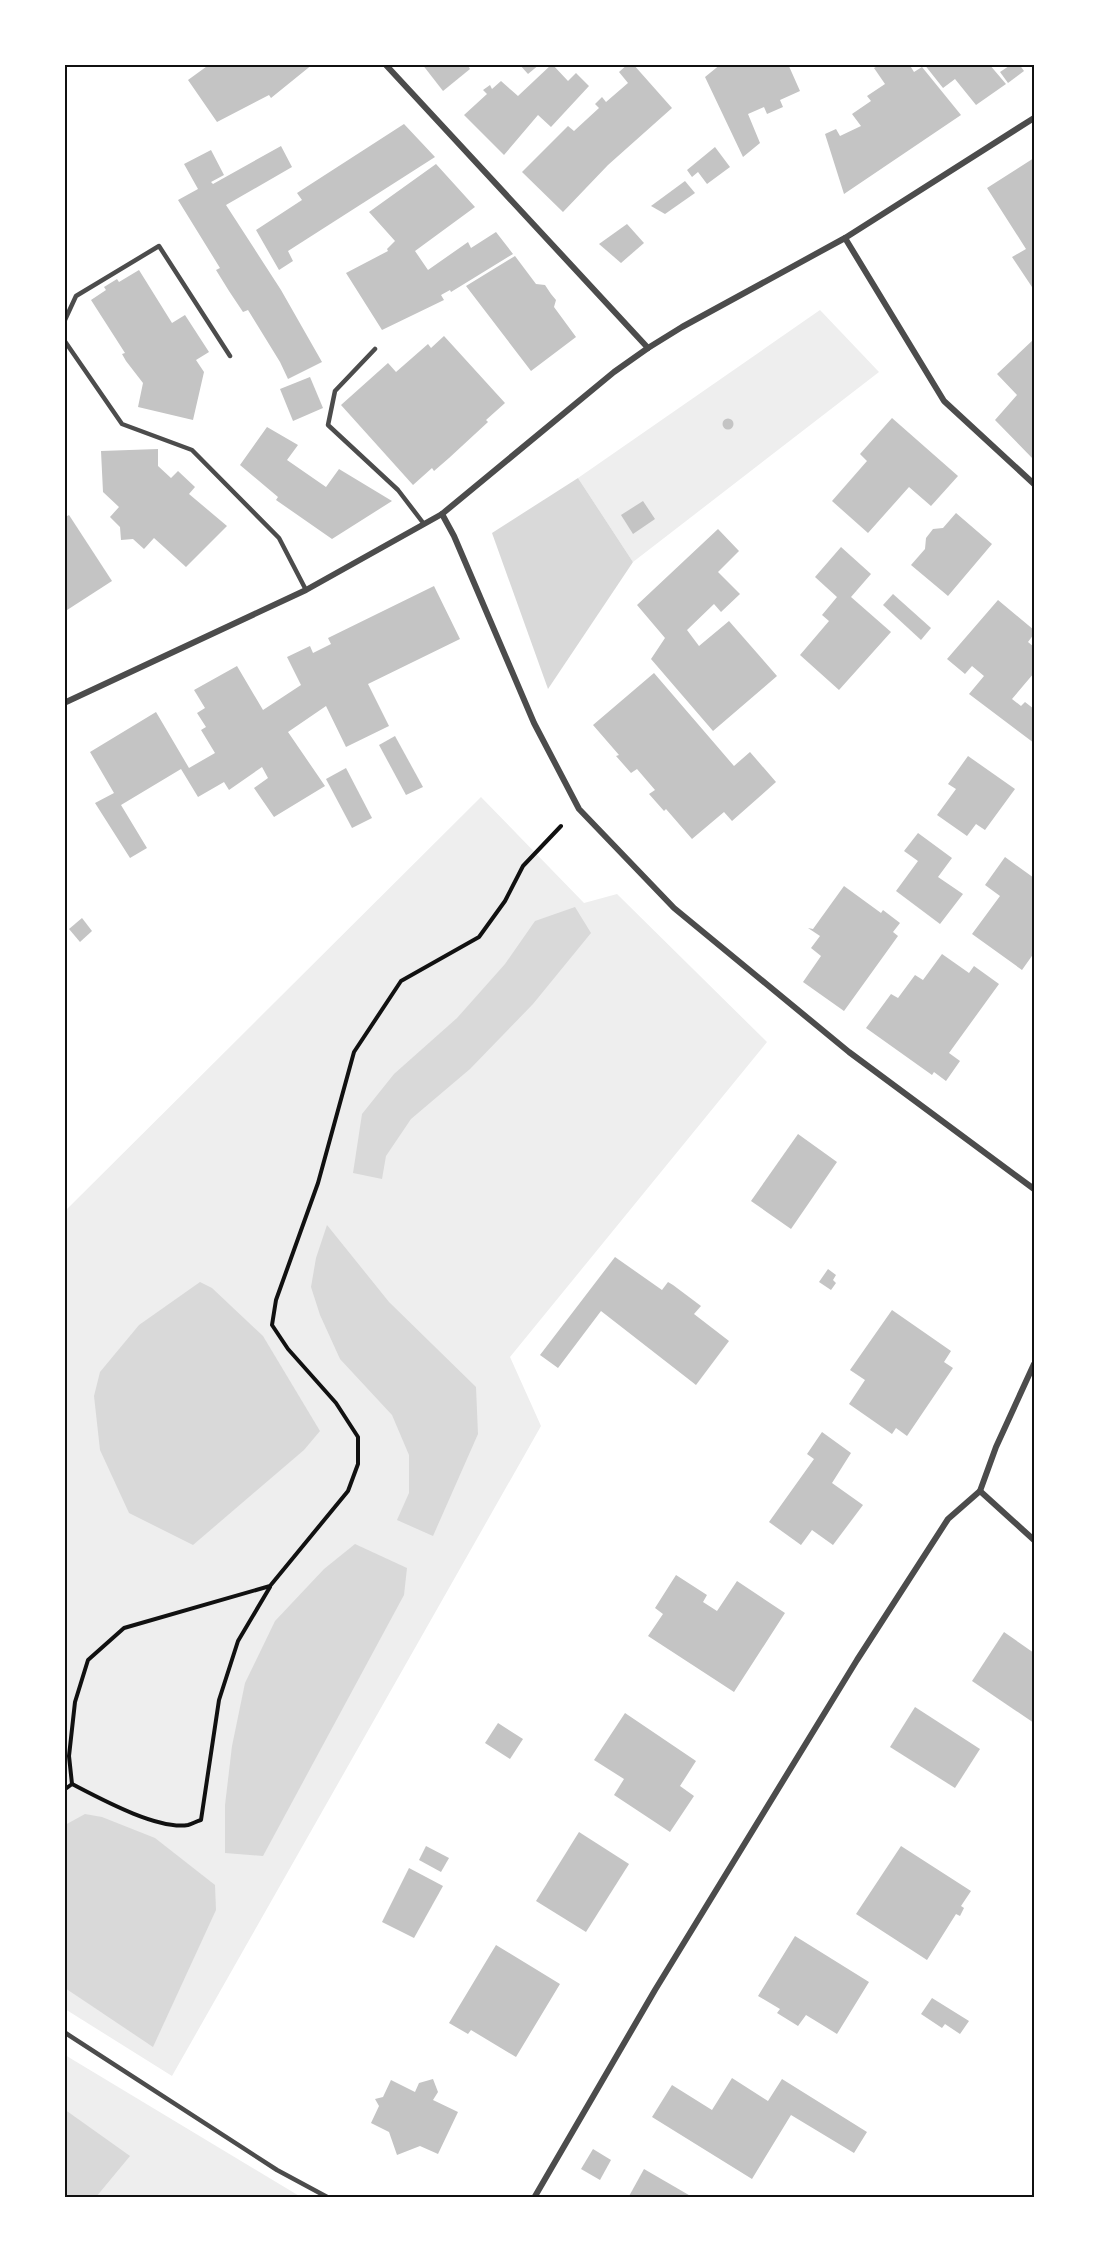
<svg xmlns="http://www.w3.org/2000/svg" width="1099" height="2262" font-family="Overpass,sans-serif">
  <rect width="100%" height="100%" fill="#fff"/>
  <!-- green -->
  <g fill="#eee">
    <path d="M 820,310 L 879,372 L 633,562 L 578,478 Z"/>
    <path d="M 481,797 L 584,903 L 617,894 L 767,1042 L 510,1357 L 541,1426 L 172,2076 L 65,2009 L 64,1212 Z"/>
    <path d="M 65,2055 L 301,2197 L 65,2197 Z"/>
  </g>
  <!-- water -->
  <g fill="#d9d9d9">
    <path d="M 578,478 L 633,562 L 548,689 L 492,533 Z"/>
    <path d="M 575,907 L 591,933 L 533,1004 L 470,1069 L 411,1119 L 386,1156 L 382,1179 L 353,1173 L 362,1114 L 394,1074 L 457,1018 L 505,964 L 535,921 Z"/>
    <path d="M 327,1225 L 389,1302 L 476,1387 L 478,1434 L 433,1536 L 397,1520 L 409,1493 L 409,1455 L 392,1415 L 340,1359 L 320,1315 L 311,1287 L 316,1258 Z"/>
    <path d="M 200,1282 L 212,1288 L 263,1336 L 320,1431 L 304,1450 L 193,1545 L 129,1513 L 100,1450 L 94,1396 L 100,1372 L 139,1325 Z"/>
    <path d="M 355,1544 L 407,1568 L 404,1595 L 263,1856 L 225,1853 L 225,1805 L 232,1746 L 245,1683 L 275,1621 L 324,1569 Z"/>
    <path d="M 85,1814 L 102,1817 L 155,1838 L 215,1885 L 216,1910 L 153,2047 L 65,1988 L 65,1825 Z"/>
    <path d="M 64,2109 L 130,2156 L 96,2197 L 65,2197 Z"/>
  </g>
  <!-- building -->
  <g fill="#c4c4c4">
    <path d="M 210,64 L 313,64 L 271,98 L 269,95 L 217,122 L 188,80 Z"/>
    <path d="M 422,64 L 467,64 L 470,69 L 443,91 Z"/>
    <path d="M 519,64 L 540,64 L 528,74 Z"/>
    <path d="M 552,64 L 568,81 L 576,73 L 589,86 L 551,127 L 538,115 L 504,155 L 464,115 L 487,94 L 483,90 L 490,85 L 492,89 L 501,81 L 518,96 Z"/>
    <path d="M 628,64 L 633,64 L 672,108 L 608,165 L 563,212 L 522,172 L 568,126 L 574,131 L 599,108 L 595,104 L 602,97 L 606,102 L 628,83 L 619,72 Z"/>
    <path d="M 721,64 L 788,64 L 800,91 L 780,100 L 783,107 L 767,114 L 764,107 L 748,114 L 760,143 L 743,157 L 705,77 Z"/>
    <path d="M 881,64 L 909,64 L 914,72 L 922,67 L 961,115 L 844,194 L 825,134 L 836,129 L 840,136 L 861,126 L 852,114 L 871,101 L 867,96 L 885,84 L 874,68 Z"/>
    <path d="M 924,64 L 989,64 L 1006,84 L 976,105 L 955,79 L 943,88 Z"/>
    <path d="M 1012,64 L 1019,64 L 1024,71 L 1008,83 L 1000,72 Z"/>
    <path d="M 404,124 L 435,157 L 288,251 L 293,261 L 279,270 L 256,230 L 302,200 L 297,193 Z"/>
    <path d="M 281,146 L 292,167 L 226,205 L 281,290 L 322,362 L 288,379 L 280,362 L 248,310 L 243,312 L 229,291 L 216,270 L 220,268 L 178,200 L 198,189 L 184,164 L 211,150 L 224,175 L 211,182 L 213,184 Z"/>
    <path d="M 715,147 L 730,167 L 707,184 L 698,172 L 692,177 L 687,170 Z"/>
    <path d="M 1034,158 L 1034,290 L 1012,257 L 1026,249 L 987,188 Z"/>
    <path d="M 436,164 L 475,207 L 415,251 L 428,270 L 468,242 L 471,248 L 496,232 L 513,254 L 451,292 L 450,290 L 441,295 L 444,300 L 382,330 L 346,273 L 388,251 L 387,249 L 395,241 L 369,212 Z"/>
    <path d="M 685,181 L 695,193 L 665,214 L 651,206 Z"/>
    <path d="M 627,224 L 644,243 L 621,263 L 599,244 Z"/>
    <path d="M 515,256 L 536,284 L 545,285 L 551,294 L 556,300 L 554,307 L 576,337 L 531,371 L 466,286 Z"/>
    <path d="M 139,270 L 172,323 L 185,315 L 209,352 L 196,360 L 204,372 L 193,420 L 138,407 L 143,383 L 126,361 L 122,354 L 125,353 L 91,300 L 106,290 L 104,287 L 117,279 L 119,282 Z"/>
    <path d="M 444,336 L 505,403 L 486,420 L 488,422 L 449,458 L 434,471 L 432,468 L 413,485 L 341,405 L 388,363 L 396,372 L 428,344 L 431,348 Z"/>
    <path d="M 1034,339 L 1034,460 L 995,420 L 1017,395 L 997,374 Z"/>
    <path d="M 310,377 L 323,408 L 293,421 L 280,389 Z"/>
    <path d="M 892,418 L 958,476 L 931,506 L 909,487 L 868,533 L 832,501 L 867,461 L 860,454 Z"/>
    <circle cx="728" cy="424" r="5.5"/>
    <path d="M 267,427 L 298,445 L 287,460 L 326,487 L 339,469 L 392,501 L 332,539 L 276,500 L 278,497 L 240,465 Z"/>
    <path d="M 158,449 L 158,466 L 171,478 L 178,471 L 195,487 L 189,494 L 227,526 L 186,567 L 154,538 L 144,549 L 133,539 L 121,540 L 120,527 L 110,517 L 119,507 L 103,492 L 101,451 Z"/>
    <path d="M 643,501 L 655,519 L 633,534 L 621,515 Z"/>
    <path d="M 956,513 L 992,544 L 948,596 L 911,565 L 925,549 L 926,538 L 933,529 L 943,528 Z"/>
    <path d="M 69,515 L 112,581 L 64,612 L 64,518 Z"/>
    <path d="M 718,529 L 739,551 L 718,572 L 740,594 L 721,612 L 714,604 L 687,630 L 699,646 L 729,621 L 777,676 L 713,731 L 651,659 L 665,638 L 637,605 Z"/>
    <path d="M 841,547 L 871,574 L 851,597 L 891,632 L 839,690 L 800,655 L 829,621 L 822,615 L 837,597 L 815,577 Z"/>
    <path d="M 434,586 L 460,639 L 368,684 L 389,726 L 346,747 L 326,706 L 288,732 L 325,786 L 274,817 L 254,788 L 268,778 L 262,767 L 229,790 L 224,782 L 198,797 L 181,769 L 121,805 L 147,848 L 130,858 L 95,803 L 114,793 L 90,752 L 156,712 L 189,768 L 215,753 L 201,730 L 206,727 L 197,713 L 205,708 L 194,690 L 237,666 L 263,710 L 301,685 L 287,657 L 310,646 L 313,653 L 331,644 L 328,638 Z"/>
    <path d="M 893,594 L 931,628 L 921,640 L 883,605 Z"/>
    <path d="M 998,600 L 1034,630 L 1034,634 L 1028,642 L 1034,647 L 1034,673 L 1012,699 L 1021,706 L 1025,702 L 1034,709 L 1034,743 L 969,694 L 984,676 L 972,666 L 965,674 L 947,659 Z"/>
    <path d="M 654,673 L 734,766 L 750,752 L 776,782 L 732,821 L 724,812 L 692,839 L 666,809 L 664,811 L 649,794 L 655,790 L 637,769 L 631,773 L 616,756 L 619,755 L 593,725 Z"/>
    <path d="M 395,736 L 423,787 L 406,795 L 379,745 Z"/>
    <path d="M 968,756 L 1015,789 L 985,830 L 976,824 L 967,836 L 937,815 L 956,789 L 948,784 Z"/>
    <path d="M 346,768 L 372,818 L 352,828 L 326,779 Z"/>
    <path d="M 918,833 L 952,858 L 938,877 L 963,894 L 940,924 L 896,891 L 918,861 L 904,851 Z"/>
    <path d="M 1005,857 L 1034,878 L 1034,953 L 1022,970 L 972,934 L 1000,896 L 985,885 Z"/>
    <path d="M 844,886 L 881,913 L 883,910 L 900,923 L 893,932 L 898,936 L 844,1011 L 803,982 L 821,956 L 811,948 L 820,936 L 808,928 L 813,929 Z"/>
    <path d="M 82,918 L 92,931 L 80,942 L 69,929 Z"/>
    <path d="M 942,954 L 969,973 L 974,966 L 999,984 L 949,1053 L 960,1061 L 946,1081 L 934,1072 L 932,1075 L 866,1028 L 891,994 L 898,998 L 915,975 L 923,980 Z"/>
    <path d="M 798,1134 L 837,1162 L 791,1229 L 751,1201 Z"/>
    <path d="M 615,1257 L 662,1290 L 668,1282 L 673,1285 L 701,1306 L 694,1314 L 729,1341 L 696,1385 L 601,1311 L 558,1368 L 540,1355 Z"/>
    <path d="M 828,1269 L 836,1275 L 833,1280 L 836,1283 L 831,1290 L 819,1282 Z"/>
    <path d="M 892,1310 L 951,1351 L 944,1362 L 953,1368 L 907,1436 L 896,1428 L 892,1434 L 849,1404 L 865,1380 L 850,1370 Z"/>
    <path d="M 822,1432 L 851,1453 L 832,1483 L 863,1505 L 833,1545 L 812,1530 L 801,1545 L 769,1522 L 814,1459 L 807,1454 Z"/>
    <path d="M 676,1575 L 707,1595 L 703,1602 L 717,1611 L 737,1581 L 785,1613 L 734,1692 L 648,1636 L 663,1614 L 655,1608 Z"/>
    <path d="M 1004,1632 L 1034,1653 L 1034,1723 L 972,1681 Z"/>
    <path d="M 915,1707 L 980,1749 L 955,1788 L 890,1747 Z"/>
    <path d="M 625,1713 L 696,1761 L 680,1786 L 694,1796 L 670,1832 L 614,1795 L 624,1779 L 594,1760 Z"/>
    <path d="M 498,1723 L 523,1739 L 510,1759 L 485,1743 Z"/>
    <path d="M 579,1832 L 629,1864 L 586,1932 L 536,1901 Z"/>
    <path d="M 426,1846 L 449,1858 L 441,1872 L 419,1860 Z"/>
    <path d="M 901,1846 L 971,1891 L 961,1906 L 964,1908 L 960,1916 L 956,1914 L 927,1960 L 856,1914 Z"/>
    <path d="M 409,1868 L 443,1886 L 414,1938 L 382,1922 Z"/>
    <path d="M 795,1936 L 869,1982 L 837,2034 L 806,2015 L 798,2026 L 777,2013 L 780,2009 L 758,1996 Z"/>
    <path d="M 496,1945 L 560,1984 L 516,2057 L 471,2030 L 468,2034 L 449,2023 Z"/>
    <path d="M 932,1998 L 969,2021 L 960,2034 L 945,2024 L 942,2028 L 921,2014 Z"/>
    <path d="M 732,2078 L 768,2101 L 782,2079 L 867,2132 L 854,2153 L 791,2115 L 752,2179 L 652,2117 L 672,2085 L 712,2110 Z"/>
    <path d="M 433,2079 L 438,2092 L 433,2100 L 458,2112 L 438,2154 L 420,2146 L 397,2155 L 389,2132 L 371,2123 L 379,2106 L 375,2099 L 383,2097 L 391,2080 L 415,2092 L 419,2083 Z"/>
    <path d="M 593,2149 L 611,2160 L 600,2180 L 581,2169 Z"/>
    <path d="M 644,2169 L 694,2198 L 628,2198 Z"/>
  </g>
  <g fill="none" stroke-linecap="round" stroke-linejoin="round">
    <!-- path -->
    <g stroke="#111" stroke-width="4">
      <path d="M 72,1784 C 99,1798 157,1830 188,1825 C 192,1824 197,1821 201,1820 L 219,1700 L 238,1641 L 270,1587"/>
      <path d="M 64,1790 L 72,1784 L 69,1756 L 75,1702 L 88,1660 L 124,1628 L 270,1586 L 348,1491 L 358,1464 L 358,1437 L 336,1403 L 288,1349 L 272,1325 L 276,1300 L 318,1183 L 354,1052 L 401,981 L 479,937 L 505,901 L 523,866 L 561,826"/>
    </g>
    <!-- service -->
    <g stroke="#4c4c4c" stroke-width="4.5">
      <path d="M 64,322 L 76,296 L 159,246 L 230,356"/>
      <path d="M 64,340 L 122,424 L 192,450 L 279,538 L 306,590"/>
      <path d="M 375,349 L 335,391 L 328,425 L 398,490 L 424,524"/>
      <path d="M 64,2032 L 277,2170 L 329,2198"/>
    </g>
    <!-- minor -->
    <g stroke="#4c4c4c" stroke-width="6">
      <path d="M 385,64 L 648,348"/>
      <path d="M 845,238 L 944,401 L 1034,484"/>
      <path d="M 442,514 L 454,536 L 534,723 L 579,809 L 674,908 L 849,1052 L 1034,1189"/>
      <path d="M 64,703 L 306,590 L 442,514 L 614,372 L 648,348 L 682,327 L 845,238 L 1034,118"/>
      <path d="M 980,1491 L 1034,1540"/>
      <path d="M 534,2198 L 655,1990 L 857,1660 L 948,1519 L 980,1491 L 996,1447 L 1034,1364"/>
    </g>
  </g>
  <!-- border -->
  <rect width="1099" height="2262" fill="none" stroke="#ffffff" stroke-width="132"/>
  <rect x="66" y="66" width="967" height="2130" fill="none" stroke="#111" stroke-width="2"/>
</svg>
